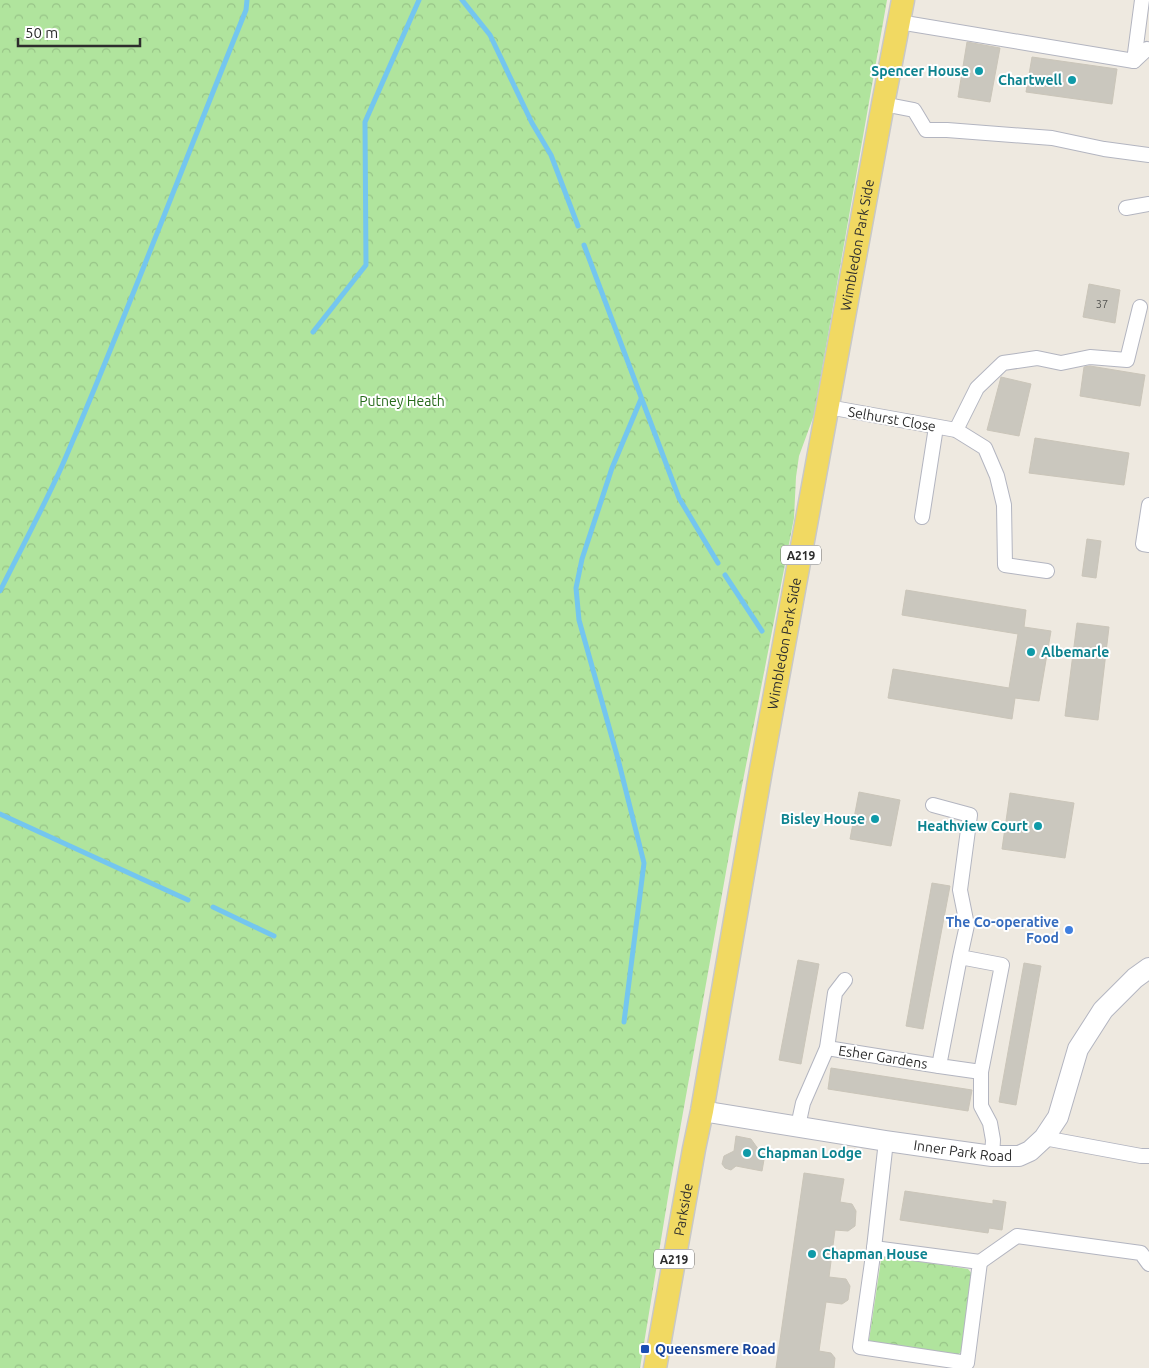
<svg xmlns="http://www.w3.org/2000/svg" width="1149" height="1368" font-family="Ubuntu,sans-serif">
  <defs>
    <pattern id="forest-crowns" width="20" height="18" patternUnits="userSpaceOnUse" patternTransform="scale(1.25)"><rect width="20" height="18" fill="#b0e49d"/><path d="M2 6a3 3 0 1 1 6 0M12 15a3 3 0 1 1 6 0" fill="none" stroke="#98c488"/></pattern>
  </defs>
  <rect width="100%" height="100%" fill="#eee9e0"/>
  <!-- forest -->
  <g fill="url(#forest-crowns)">
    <path d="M 0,0 L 887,0 L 814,415 L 799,456 L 796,477 L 794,518 L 734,827 L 669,1191 L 640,1368 L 0,1368 Z"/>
    <path d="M 886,1256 L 968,1269 L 973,1275 L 961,1352 L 957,1356 L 871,1343 L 869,1340 L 881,1260 Z"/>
  </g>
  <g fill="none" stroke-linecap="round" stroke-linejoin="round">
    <!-- stream -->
    <g stroke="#74c6ef" stroke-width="5">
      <path d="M 462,0 L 490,35 L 532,123 L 551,155 L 578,226"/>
      <path d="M 584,245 L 679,498 L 718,563"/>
      <path d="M 313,332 L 366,265 L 365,122 L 419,0"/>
      <path d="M 725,575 L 762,631"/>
      <path d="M 0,591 C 21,549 43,508 62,466 C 127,315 184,162 246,10 L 247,0"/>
      <path d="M 0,814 L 188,900"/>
      <path d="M 213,907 L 274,936"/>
      <path d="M 624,1022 L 644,863 L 618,759 L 579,620 L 576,588 L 582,559 L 612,468 L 641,399"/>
    </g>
  </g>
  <!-- building -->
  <g fill="#cac7be" stroke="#cac5b9">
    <path d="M 967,42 L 1000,48 L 990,102 L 958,97 Z"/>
    <path d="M 1032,57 L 1117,69 L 1112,104 L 1026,92 Z"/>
    <path d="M 1089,284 L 1120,290 L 1115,323 L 1083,317 Z"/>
    <path d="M 1090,366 L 1145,375 L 1140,406 L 1080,396 L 1084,367 Z"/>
    <path d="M 1001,377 L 1031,384 L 1019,436 L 987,430 Z"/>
    <path d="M 1035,438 L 1129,453 L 1124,485 L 1029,473 Z"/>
    <path d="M 1087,539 L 1101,541 L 1096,578 L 1082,576 Z"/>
    <path d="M 906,590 L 1026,610 L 1024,627 L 1051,631 L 1039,701 L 1015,698 L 1012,719 L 888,698 L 893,669 L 1009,688 L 1018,634 L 902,615 Z"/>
    <path d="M 1077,623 L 1109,627 L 1098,720 L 1065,716 Z"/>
    <path d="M 859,792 L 900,800 L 891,846 L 850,839 Z"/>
    <path d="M 1010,793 L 1074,803 L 1065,858 L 1002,849 Z"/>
    <path d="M 932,883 L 950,886 L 923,1029 L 906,1026 Z"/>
    <path d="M 798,960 L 819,964 L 801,1064 L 779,1060 Z"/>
    <path d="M 1024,963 L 1041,966 L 1016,1105 L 999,1102 Z"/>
    <path d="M 831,1068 L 972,1090 L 968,1111 L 828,1089 Z"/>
    <path d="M 736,1136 L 751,1139 L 761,1153 L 765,1154 L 762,1171 L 736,1166 L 731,1170 L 725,1168 L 722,1164 L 724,1156 L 734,1151 Z"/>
    <path d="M 804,1173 L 844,1179 L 840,1202 L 852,1204 L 856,1211 L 855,1226 L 848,1231 L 835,1230 L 829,1277 L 846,1279 L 850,1286 L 848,1300 L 842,1304 L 826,1302 L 819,1351 L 831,1353 L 835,1358 L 834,1368 L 776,1368 Z"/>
    <path d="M 905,1191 L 993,1204 L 993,1200 L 1006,1202 L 1002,1230 L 989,1228 L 988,1233 L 900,1220 Z"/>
  </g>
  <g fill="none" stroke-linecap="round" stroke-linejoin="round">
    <defs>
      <g id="street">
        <path d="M 899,22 L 1134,61 L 1142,0"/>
        <path d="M 1134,61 L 1147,49 L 1149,50"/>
        <path d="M 883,104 L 914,110 L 926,130 L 947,130 L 1052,138 L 1104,149 L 1149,155"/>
        <path d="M 1126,208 L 1149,204"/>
        <path d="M 828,407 L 956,430 L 985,448 L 997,476 L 1004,505 L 1005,565 L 1047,571"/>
        <path d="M 956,430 L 977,388 L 1003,363 L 1037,358 L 1061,363 L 1090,357 L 1127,360 L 1140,307"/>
        <path d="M 1149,505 L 1143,544 L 1149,545"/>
        <path d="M 922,517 L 936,427"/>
        <path d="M 933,805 L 970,815 L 960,890 L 967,925 L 960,957 L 1002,965 L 981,1072 L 939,1066 L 960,957"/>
        <path d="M 827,1048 L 939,1066"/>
        <path d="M 981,1072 L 981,1106 L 990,1123 L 993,1140 L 992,1156"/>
        <path d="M 798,1126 L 803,1103 L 827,1048 L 835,993 L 845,980"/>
        <path d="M 1044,1138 L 1141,1156 L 1149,1156"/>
        <path d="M 874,1248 L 980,1262 L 967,1363 L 860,1347 Z"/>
        <path d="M 874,1248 L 886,1141"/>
        <path d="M 980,1262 L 1017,1236 L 1141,1253 L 1149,1264"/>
      </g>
      <g id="secondary">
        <path id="s1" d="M 702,1111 L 886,1141 L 992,1156 L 1019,1156 L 1030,1151 L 1044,1138 L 1058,1117 L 1078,1049 L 1103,1010 L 1135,978 L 1149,968"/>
      </g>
      <g id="primary">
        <path id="s2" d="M 655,1368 L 694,1149 L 702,1111 L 761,770 L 883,104 L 903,0"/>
      </g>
    </defs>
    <!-- street casing -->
    <use href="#street" stroke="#b3b5c0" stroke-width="16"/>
    <!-- secondary casing -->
    <use href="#secondary" stroke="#b3b5c0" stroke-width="22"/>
    <!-- primary casing -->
    <use href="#primary" stroke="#c8c8c8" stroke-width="25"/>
    <!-- street -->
    <use href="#street" stroke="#fff" stroke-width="14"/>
    <!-- secondary -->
    <use href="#secondary" stroke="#fff" stroke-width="20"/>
    <!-- primary -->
    <use href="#primary" stroke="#f1d962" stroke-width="22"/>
  </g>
  <!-- markers -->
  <g fill="#0f9aa8" stroke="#fff" stroke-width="2">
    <circle cx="979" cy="71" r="5"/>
    <circle cx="1072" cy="80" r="5"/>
    <circle cx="1031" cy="652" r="5"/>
    <circle cx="875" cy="819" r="5"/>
    <circle cx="1038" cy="826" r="5"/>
    <circle cx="747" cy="1153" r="5"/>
    <circle cx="812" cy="1254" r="5"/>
  </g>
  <circle fill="#3f7fe0" stroke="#fff" stroke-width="2" cx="1069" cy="930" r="5"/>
  <rect fill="#1a4fb4" stroke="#fff" stroke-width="2" x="640" y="1344" width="10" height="10" rx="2.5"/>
  <g text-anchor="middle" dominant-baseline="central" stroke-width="4" stroke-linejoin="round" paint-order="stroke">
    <!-- number labels -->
    <g font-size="11" fill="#545451">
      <text x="1102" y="304">37</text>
    </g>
    <!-- shield labels -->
    <g fill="#fff" stroke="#6c6c6c" stroke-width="1">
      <rect x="781" y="545.5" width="40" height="19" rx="4"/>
      <rect x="654" y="1249.5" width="40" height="19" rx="4"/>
    </g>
    <g font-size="12" font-weight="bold" fill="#2d2d2d">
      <text x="801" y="555">A219</text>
      <text x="674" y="1259">A219</text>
    </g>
    <!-- culture labels -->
    <g font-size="14" font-weight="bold" fill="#0d838f" stroke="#fff" text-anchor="end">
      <text x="969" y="71">Spencer House</text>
      <text x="1062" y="80">Chartwell</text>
      <text x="1041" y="652" text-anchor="start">Albemarle</text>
      <text x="865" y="819">Bisley House</text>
      <text x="1028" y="826">Heathview Court</text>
      <text x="757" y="1153" text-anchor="start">Chapman Lodge</text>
      <text x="822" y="1254" text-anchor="start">Chapman House</text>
    </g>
    <!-- street labels -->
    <g font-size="14" fill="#2d2d2d" stroke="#fff">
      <text stroke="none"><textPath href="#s2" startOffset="1141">Wimbledon Park Side</textPath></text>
      <text transform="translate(892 419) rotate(10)">Selhurst Close</text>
      <text stroke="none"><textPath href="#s2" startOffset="736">Wimbledon Park Side</textPath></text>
      <text transform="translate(883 1057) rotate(9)">Esher Gardens</text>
      <text stroke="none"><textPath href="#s1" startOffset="264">Inner Park Road</textPath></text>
      <text stroke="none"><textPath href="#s2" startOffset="161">Parkside</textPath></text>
    </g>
    <!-- park labels -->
    <g font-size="14" fill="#276b1b" stroke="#fff">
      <text x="402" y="401">Putney Heath</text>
    </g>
    <!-- shop labels -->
    <g font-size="14" font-weight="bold" fill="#366cbe" stroke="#fff" text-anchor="end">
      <text x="1059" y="922">The Co-operative<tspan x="1059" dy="16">Food</tspan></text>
    </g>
    <!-- transit labels -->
    <g font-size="14" font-weight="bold" fill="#164399" stroke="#fff" text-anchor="start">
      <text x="655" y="1349">Queensmere Road</text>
    </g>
  </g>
  <!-- scale -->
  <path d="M18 38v8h122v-8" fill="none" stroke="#2d2d2d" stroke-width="2.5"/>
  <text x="25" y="38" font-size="15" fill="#2d2d2d" stroke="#ffffff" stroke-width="4" paint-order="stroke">50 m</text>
</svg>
